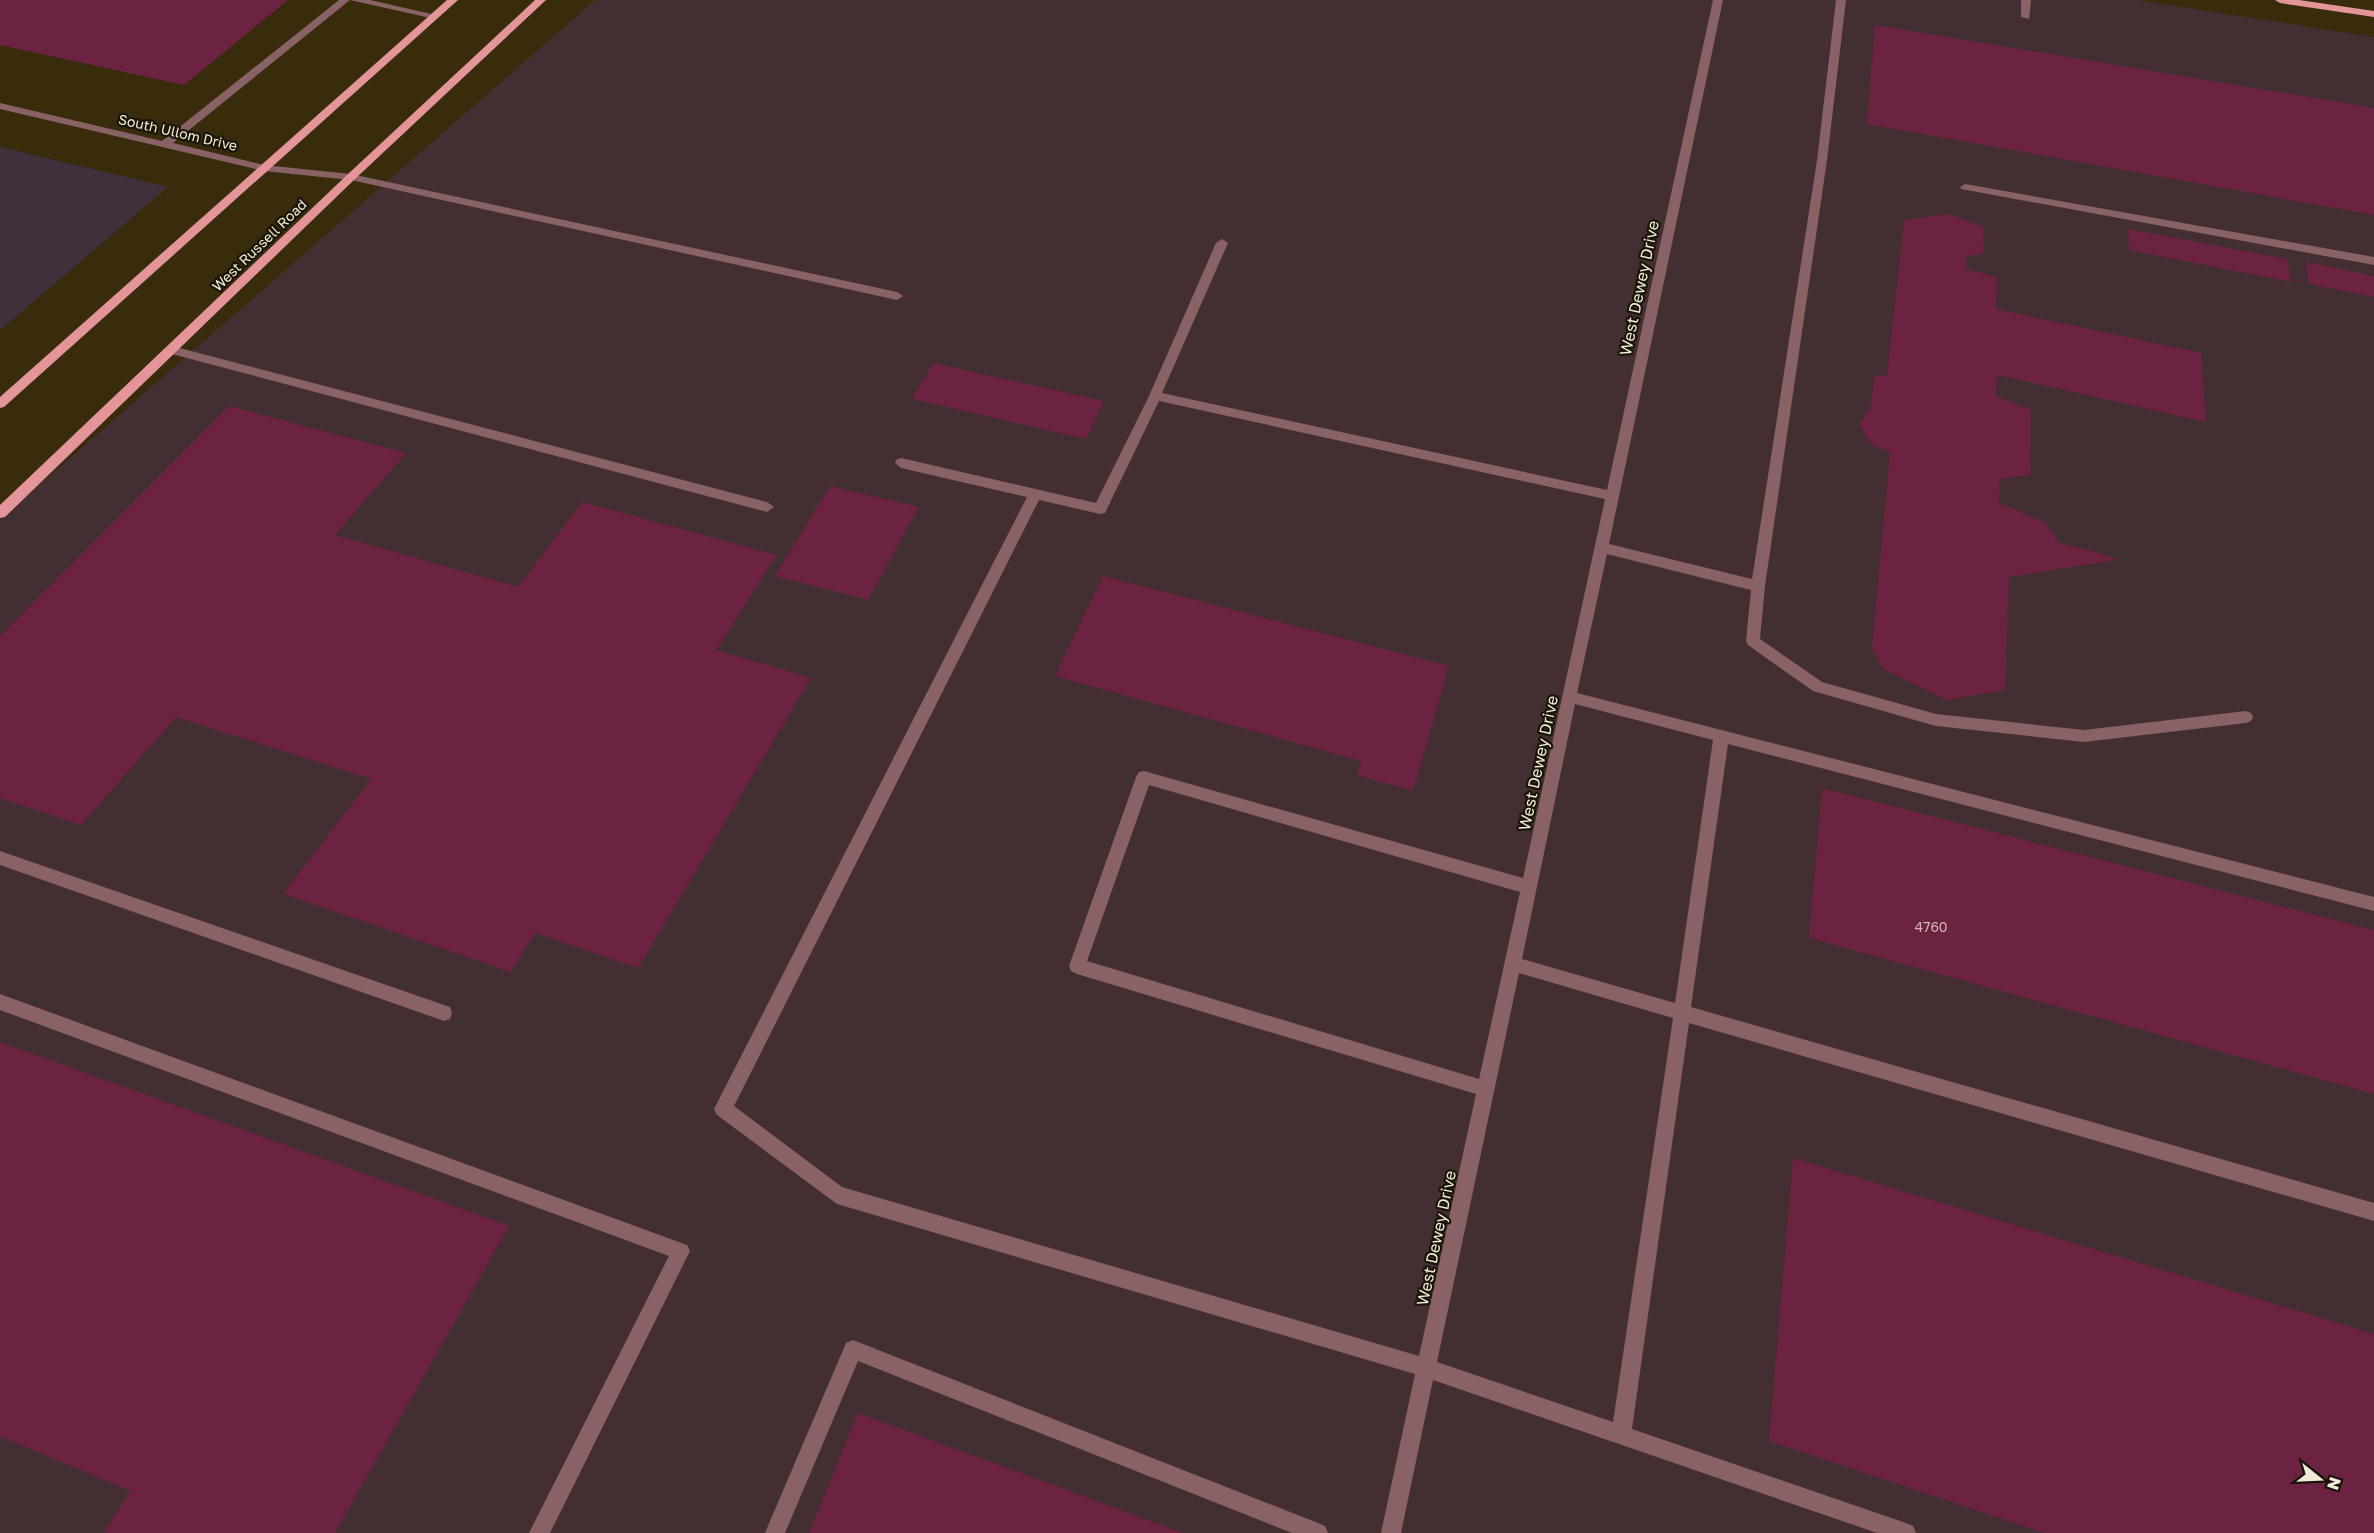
<svg xmlns="http://www.w3.org/2000/svg" width="2374" height="1533" font-family="'Golos Text',sans-serif">
  <rect width="100%" height="100%" fill="#382c0c"/>
  <!-- commercial -->
  <path fill="#3f303c" d="M 0,147 L 168,187 L 0,330 Z"/>
  <!-- industrial -->
  <path fill="#432f32" d="M 595,0 L 2137,0 L 2374,37 L 2374,1533 L 0,1533 L 0,519 Z"/>
  <!-- building -->
  <g fill="#6c2241">
    <path d="M 0,0 L 288,0 L 184,85 L 0,45 Z"/>
    <path d="M 1875,25 L 2374,108 L 2374,215 L 1867,124 Z"/>
    <path d="M 1949,214 L 1984,227 L 1983,254 L 1966,256 L 1965,269 L 1997,277 L 1996,309 L 2201,353 L 2206,422 L 1997,375 L 1996,396 L 2031,410 L 2030,475 L 2000,479 L 1999,503 L 2046,523 L 2059,543 L 2099,553 L 2116,560 L 2009,577 L 2005,690 L 1947,700 L 1883,669 L 1872,649 L 1890,452 L 1871,444 L 1859,425 L 1871,406 L 1874,377 L 1887,375 L 1904,220 Z"/>
    <path d="M 2128,229 L 2287,259 L 2291,282 L 2129,250 Z"/>
    <path d="M 2306,262 L 2374,276 L 2374,297 L 2309,284 Z"/>
    <path d="M 933,363 L 1104,401 L 1086,439 L 912,399 Z"/>
    <path d="M 229,406 L 406,453 L 335,535 L 518,587 L 582,502 L 777,555 L 716,650 L 811,678 L 638,968 L 535,933 L 511,972 L 283,894 L 371,779 L 176,717 L 81,825 L 0,798 L 0,636 Z"/>
    <path d="M 830,486 L 919,507 L 868,600 L 775,576 Z"/>
    <path d="M 1103,576 L 1449,666 L 1413,791 L 1357,775 L 1361,761 L 1055,676 Z"/>
    <path d="M 1822,788 L 2374,930 L 2374,1094 L 1809,938 Z"/>
    <path d="M 0,1042 L 509,1226 L 335,1533 L 104,1533 L 130,1491 L 0,1436 Z"/>
    <path d="M 1793,1158 L 2374,1334 L 2374,1533 L 2044,1533 L 1769,1441 Z"/>
    <path d="M 858,1413 L 1183,1533 L 809,1533 Z"/>
  </g>
  <g fill="none" stroke-linecap="round" stroke-linejoin="round">
    <!-- minor -->
    <g fill="#886265" fill-rule="evenodd">
      <path d="M 339,0 L 350,0 L 173,143 L 264,165 L 351,174 L 897,292 L 903,296 L 897,300 L 351,180 L 264,171 L 0,109 L 0,103 L 162,141 Z"/>
      <path d="M 350,0 L 370,0 L 440,16 L 435,19 Z"/>
      <path d="M 1713,0 L 1723,0 L 1609,544 L 1752,579 L 1817,160 L 1836,0 L 1846,0 L 1827,160 L 1765,586 L 1760,639 L 1822,682 L 1936,714 L 2084,730 L 2246,711 L 2251,713 L 2253,717 L 2251,721 L 2246,723 L 2084,742 L 1936,726 L 1813,691 L 1748,645 L 1746,641 L 1751,590 L 1607,554 L 1577,693 L 2374,897 L 2374,911 L 1728,744 L 1691,1007 L 2374,1203 L 2374,1221 L 1689,1023 L 1632,1429 L 1906,1523 L 1913,1526 L 1916,1533 L 1877,1533 L 1433,1380 L 1401,1533 L 1381,1533 L 1415,1374 L 837,1204 L 717,1115 L 714,1109 L 1027,497 L 901,468 L 895,463 L 896,460 L 901,458 L 1096,503 L 1149,396 L 1216,243 L 1222,239 L 1228,243 L 1162,393 L 1607,490 ZM 1159,401 L 1605,499 L 1523,878 L 1144,771 L 1139,772 L 1136,777 L 1069,966 L 1071,971 L 1077,974 L 1476,1094 L 1419,1356 L 842,1187 L 734,1106 L 1039,500 L 1100,514 L 1105,513 ZM 1575,704 L 1713,740 L 1675,1003 L 1522,959 ZM 1149,785 L 1520,892 L 1479,1079 L 1087,961 ZM 1519,973 L 1673,1018 L 1613,1422 L 1437,1362 Z"/>
      <path d="M 2021,0 L 2031,0 L 2029,19 L 2021,17 Z"/>
      <path d="M 1965,184 L 2374,257 L 2374,265 L 1961,189 L 1960,187 Z"/>
      <path d="M 172,346 L 767,502 L 774,507 L 767,512 L 168,353 L 168,347 Z"/>
      <path d="M 0,851 L 444,1005 L 450,1007 L 452,1013 L 450,1019 L 444,1021 L 0,865 Z"/>
      <path d="M 0,994 L 687,1245 L 690,1251 L 687,1257 L 550,1533 L 529,1533 L 669,1256 L 0,1010 Z"/>
      <path d="M 853,1340 L 1318,1523 L 1325,1526 L 1328,1533 L 1292,1533 L 858,1361 L 785,1533 L 765,1533 L 846,1343 Z"/>
    </g>
    <!-- major -->
    <g fill="#e3959a" fill-rule="evenodd">
      <path d="M 447,0 L 458,0 L 4,407 L 0,408 L 0,397 Z"/>
      <path d="M 535,0 L 546,0 L 355,179 L 5,517 L 0,518 L 0,505 L 347,175 Z"/>
      <path d="M 2275,0 L 2299,0 L 2374,11 L 2374,17 L 2280,3 Z"/>
    </g>
  </g>
  <g text-anchor="middle" dominant-baseline="central" stroke-width="4.5" stroke-linejoin="round" paint-order="stroke">
    <!-- far-street labels -->
    <g font-size="14" fill="#f2ebd9" stroke="#1a1508">
      <text transform="translate(178 132) rotate(13)">South Ullom Drive</text>
      <text transform="translate(259 245) rotate(-44)">West Russell Road</text>
    </g>
    <!-- number labels -->
    <g font-size="14" fill="#d0b9b3">
      <text x="1931" y="926">4760</text>
    </g>
    <!-- street labels -->
    <g font-size="16" fill="#f2ebd9" stroke="#1a1508">
      <text transform="translate(1639 288) rotate(-78)">West Dewey Drive</text>
      <text transform="translate(1538 763) rotate(-78)">West Dewey Drive</text>
      <text transform="translate(1436 1238) rotate(-78)">West Dewey Drive</text>
    </g>
  </g>
  <!-- north arrow -->
  <g transform="translate(2320 1479) rotate(108)" stroke="#1a1508" stroke-width="4.5" paint-order="stroke">
  <path d="M0-4.5L10 22L0 15L-10 22Z" fill="#f2ebd9"/>
  <text y="-9" font-size="16" font-weight="bold" text-anchor="middle" fill="#f2ebd9">N</text>
  </g>
</svg>
